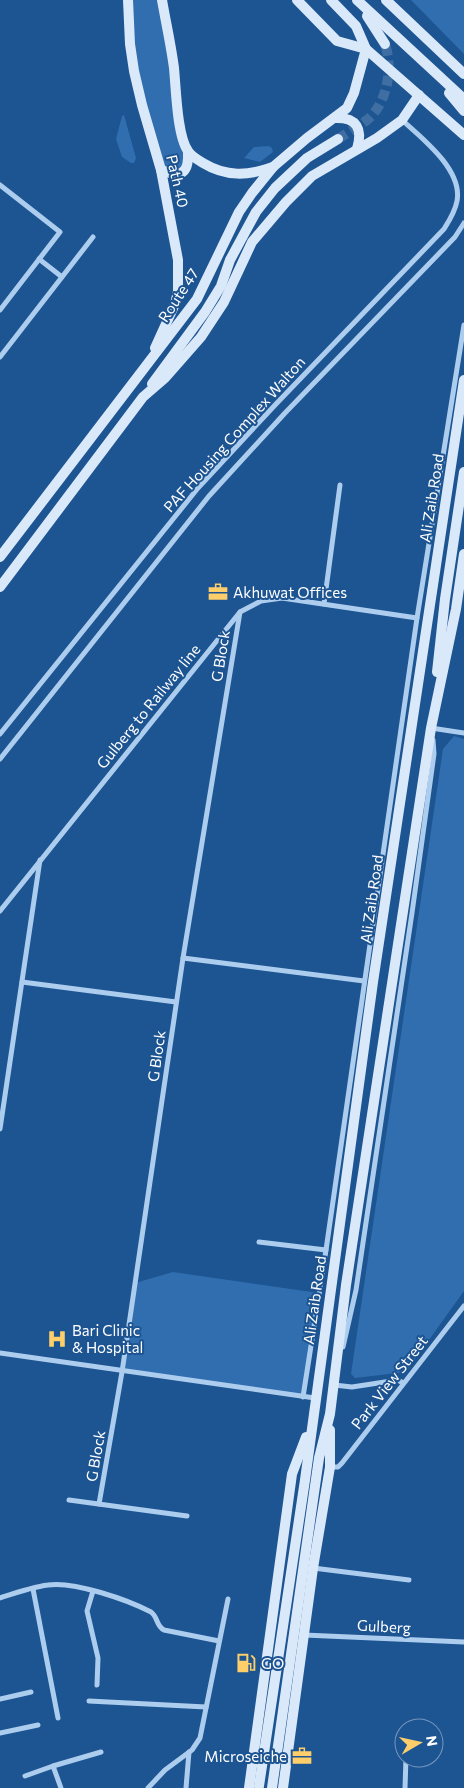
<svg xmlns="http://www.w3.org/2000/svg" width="464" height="1788" font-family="Commissioner,sans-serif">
  <rect width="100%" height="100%" fill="#1d5492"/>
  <!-- green -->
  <g fill="#306eb0">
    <path d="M 128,0 L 162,0 L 181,131 L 185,171 L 161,170 L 142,105 Z"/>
    <path d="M 411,0 L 464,0 L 464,54 Z"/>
    <path d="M 124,115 L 136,158 L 134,163 L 131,163 L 122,157 L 116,139 L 122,116 Z"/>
    <path d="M 269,146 L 272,148 L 273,152 L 260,162 L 244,158 L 254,147 Z"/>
    <path d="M 454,736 L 464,739 L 464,1291 L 406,1372 L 355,1378 L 351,1374 L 443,749 Z"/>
    <path d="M 173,1272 L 319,1293 L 303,1397 L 122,1372 L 135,1283 Z"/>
  </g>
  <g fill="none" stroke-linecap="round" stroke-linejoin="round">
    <!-- secondary-tunnel -->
    <path stroke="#3f6ea2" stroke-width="10" stroke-dasharray="10 5" stroke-linecap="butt" d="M 338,139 C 347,133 358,127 367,120 C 388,103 393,67 385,44"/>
    <!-- street -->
    <g stroke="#adcdee" stroke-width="5">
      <path d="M 0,185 L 60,232 L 0,310"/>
      <path d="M 39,259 L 62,277"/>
      <path d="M 0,357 L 93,237"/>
      <path d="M 324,604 L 340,485"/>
      <path d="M 432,729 L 431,728 L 464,733"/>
      <path d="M 0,734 L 198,488 L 276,404 L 444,229 C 449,221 455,212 457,201 C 463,170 422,138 402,120"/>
      <path d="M 0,759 L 209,496 L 285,413 L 455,237 L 464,223"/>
      <path d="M 0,911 L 240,612 L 261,601 L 282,598 L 417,618"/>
      <path d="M 183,958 L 364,981"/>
      <path d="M 22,982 L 176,1002"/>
      <path d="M 0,1129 L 40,860"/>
      <path d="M 259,1242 L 326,1250"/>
      <path d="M 343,1347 L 356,1290 L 412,913 L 434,754 L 433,740"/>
      <path d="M 0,1353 L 315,1398"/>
      <path d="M 334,1385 L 352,1387 L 398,1380 L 403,1383"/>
      <path d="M 303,1397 L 326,1250 L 417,618 L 464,325"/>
      <path d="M 330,1467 L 338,1467 L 342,1463 L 464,1306"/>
      <path d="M 69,1500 L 187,1516"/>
      <path d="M 99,1504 L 122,1372 L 183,958 L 240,612"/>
      <path d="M 313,1568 L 409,1580"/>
      <path d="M 33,1589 L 58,1718"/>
      <path d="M 93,1591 L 87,1611 L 98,1658 L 97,1685"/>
      <path d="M 0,1598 C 15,1593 32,1587 48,1585 C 74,1581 128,1600 151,1612 C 158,1617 156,1626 164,1630 L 219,1641"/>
      <path d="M 304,1635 L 464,1642"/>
      <path d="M 0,1699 L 31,1692"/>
      <path d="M 89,1701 L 206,1707"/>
      <path d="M 0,1733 L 38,1725"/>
      <path d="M 53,1766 L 61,1788"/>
      <path d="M 25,1776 L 53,1766 L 101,1752"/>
      <path d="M 148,1788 L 165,1770 L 192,1750 L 200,1738 L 228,1599"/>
      <path d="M 186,1788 L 189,1752"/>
      <path d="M 405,1788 L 406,1758"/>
    </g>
    <!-- secondary -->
    <g stroke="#dae9fa" stroke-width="10">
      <path d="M 128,0 L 130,44 L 134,71 L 142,105 L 161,170 L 178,260 L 178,291 L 175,304 L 155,348"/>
      <path d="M 162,0 C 166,23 171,45 174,68 C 176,88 177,136 188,151 C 191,156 198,160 203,163 C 226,177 248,176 273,167"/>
      <path d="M 297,0 L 337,41 L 366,49 L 464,135"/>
      <path d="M 357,0 L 464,99"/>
      <path d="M 386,0 L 464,74"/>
      <path d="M 367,16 L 385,44"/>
      <path d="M 449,93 L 464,111"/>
      <path d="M 335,118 C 357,117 363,129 357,149"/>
      <path d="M 161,170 C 181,178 189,174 188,152"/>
      <path d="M 152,384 L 205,312 L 221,286 L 230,260 L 256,212 L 275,188 L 307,158 L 338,139"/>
      <path d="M 0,557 L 197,299 L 239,212 L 252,193 L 273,167 L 307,138 L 347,108 L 354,93 L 366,49 L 356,26 L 331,0"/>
      <path d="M 0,587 L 143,397 L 165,378 L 201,337 L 224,302 L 252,242 L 286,202 L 312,176 L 377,138 L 402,120 L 419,95"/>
      <path d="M 437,672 L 445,599 L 464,472"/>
      <path d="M 259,1786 L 305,1480 L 373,982 L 464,380"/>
      <path d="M 249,1788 L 292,1474 L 306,1437"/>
      <path d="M 272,1788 L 319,1458 L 330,1414 L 346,1285 L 431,728 L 456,609 L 464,554"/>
      <path d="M 283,1788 L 313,1568 L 330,1467 L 330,1430"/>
    </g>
  </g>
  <!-- icons -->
  <defs>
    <symbol id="office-bare" viewBox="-9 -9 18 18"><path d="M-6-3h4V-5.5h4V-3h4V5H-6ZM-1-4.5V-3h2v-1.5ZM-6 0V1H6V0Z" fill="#fece6b" stroke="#1d5492" stroke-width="2.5" paint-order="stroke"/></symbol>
    <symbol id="hospital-bare" viewBox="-9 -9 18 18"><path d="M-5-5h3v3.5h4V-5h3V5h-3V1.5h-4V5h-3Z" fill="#fece6b" stroke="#1d5492" stroke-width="2.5" paint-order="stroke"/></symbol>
    <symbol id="fuel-bare" viewBox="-9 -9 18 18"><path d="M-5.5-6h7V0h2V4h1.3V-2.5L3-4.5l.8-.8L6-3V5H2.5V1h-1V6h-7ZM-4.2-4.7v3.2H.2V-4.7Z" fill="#fece6b" stroke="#1d5492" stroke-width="2.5" paint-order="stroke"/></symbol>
  </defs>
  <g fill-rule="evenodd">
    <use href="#office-bare" x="204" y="578" width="28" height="28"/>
    <use href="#hospital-bare" x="43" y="1325" width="28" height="28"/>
    <use href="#fuel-bare" x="232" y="1649" width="28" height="28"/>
    <use href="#office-bare" x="288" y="1742" width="28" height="28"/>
  </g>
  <g text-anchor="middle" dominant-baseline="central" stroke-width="4" stroke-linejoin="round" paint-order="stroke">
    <!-- street labels -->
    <g font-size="15" fill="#fff" stroke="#1d5492">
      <text transform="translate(178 181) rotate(77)">Path 40</text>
      <text transform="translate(178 295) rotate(-57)">Route 47</text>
      <text transform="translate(234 434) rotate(-48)">PAF Housing Complex Walton</text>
      <text transform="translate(431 498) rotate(-81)">Ali Zaib Road</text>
      <text transform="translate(220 656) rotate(-81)">G Block</text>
      <text transform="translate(148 706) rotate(-51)">Gulberg to Railway line</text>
      <text transform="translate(371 899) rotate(-82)">Ali Zaib Road</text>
      <text transform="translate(156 1056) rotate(-82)">G Block</text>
      <text transform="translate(314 1300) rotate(-82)">Ali Zaib Road</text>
      <text transform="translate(389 1382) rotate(-52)">Park View Street</text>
      <text transform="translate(95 1456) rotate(-80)">G Block</text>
      <text transform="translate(384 1626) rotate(3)">Gulberg</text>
    </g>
    <!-- poi labels -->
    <g font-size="15" fill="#fff" stroke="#1d5492" text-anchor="start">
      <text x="233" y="592">Akhuwat Offices</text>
      <text x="72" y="1330">Bari Clinic<tspan x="72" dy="17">&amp; Hospital</tspan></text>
      <text x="261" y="1663">GO</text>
      <text x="287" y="1756" text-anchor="end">Microseiche</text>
    </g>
  </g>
  <!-- north arrow -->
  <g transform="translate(419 1743) rotate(81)"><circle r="24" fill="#1d5492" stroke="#7798be"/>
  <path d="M0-4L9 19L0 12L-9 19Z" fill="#fece6b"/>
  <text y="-8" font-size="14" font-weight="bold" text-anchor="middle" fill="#ffffff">N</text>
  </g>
</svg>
